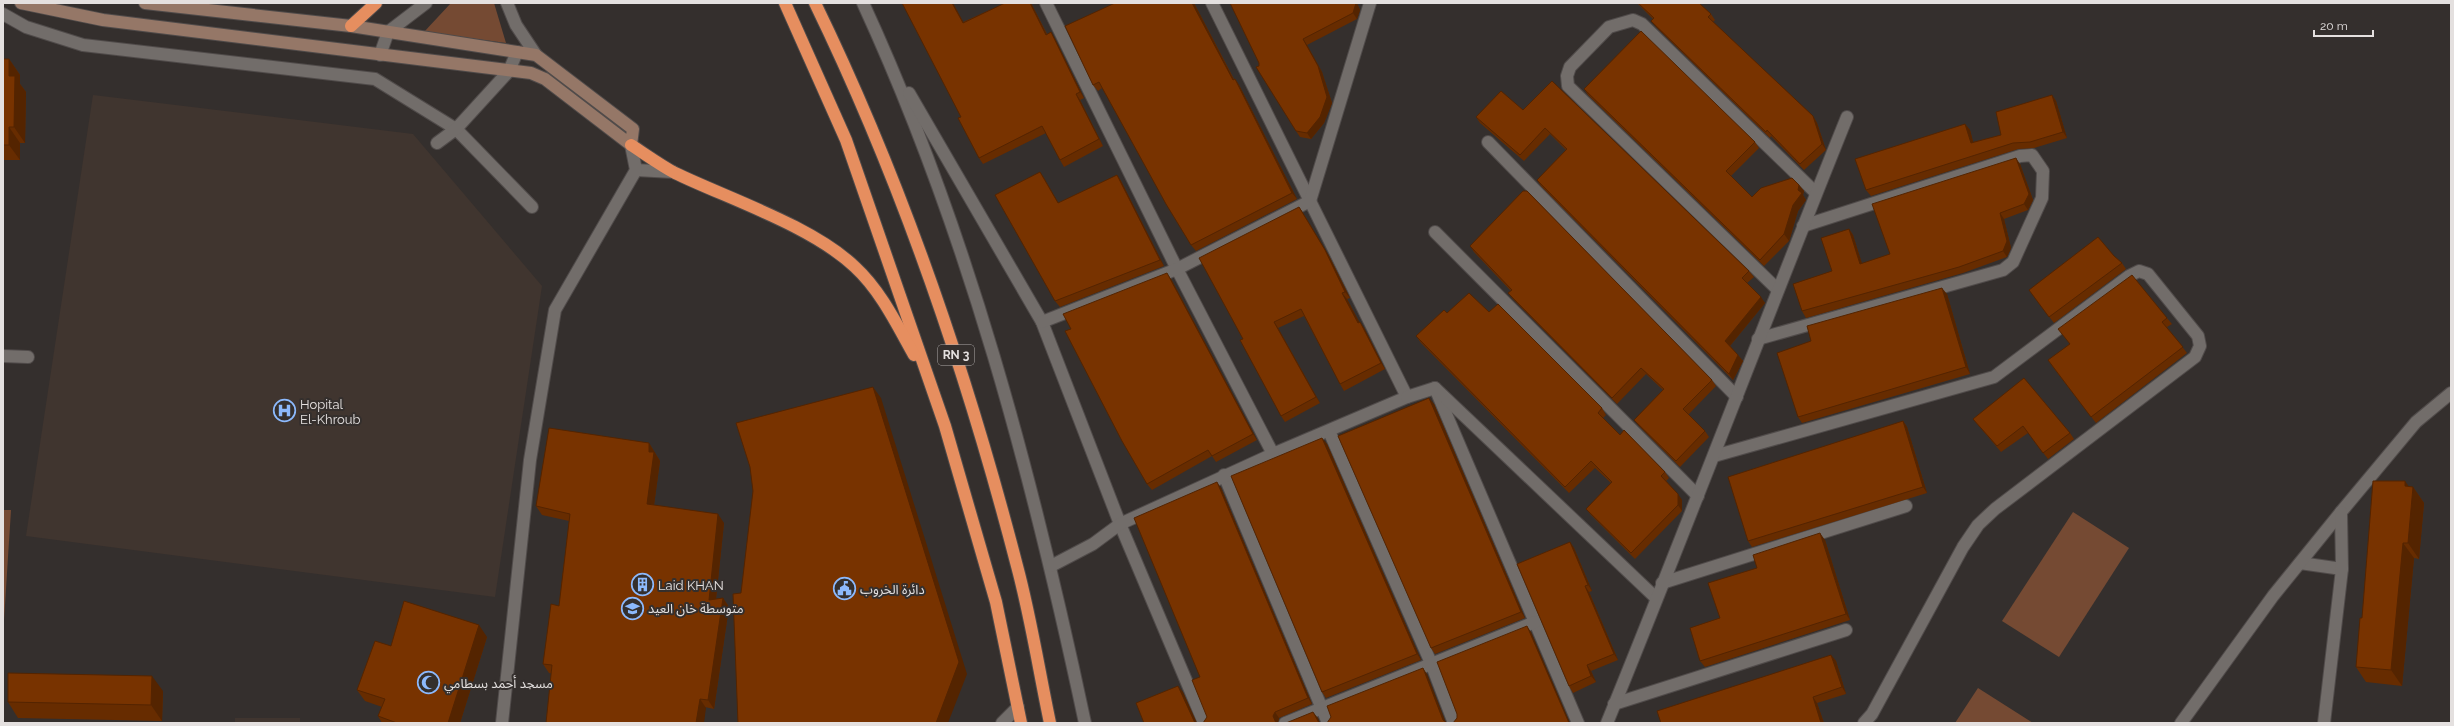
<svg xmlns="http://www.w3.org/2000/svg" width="2454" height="726" font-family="Raleway,'Noto Sans Arabic',sans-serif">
  <rect width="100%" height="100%" fill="#342f2d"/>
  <!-- built -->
  <g fill="#40352f">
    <path d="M 93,95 L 413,134 L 542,286 L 495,597 L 26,536 Z"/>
    <rect x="235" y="718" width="65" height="5"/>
  </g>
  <!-- green -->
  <g fill="#754a33">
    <path d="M 451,3 L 494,3 L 506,43 L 424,32 Z"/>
    <path d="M 3,510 L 11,510 L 3,636 Z"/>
    <path d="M 2073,512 L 2129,548 L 2059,657 L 2002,621 Z"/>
    <path d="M 1978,688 L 2033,723 L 1955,723 Z"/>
  </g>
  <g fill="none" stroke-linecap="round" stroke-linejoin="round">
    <defs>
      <g id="street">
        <path d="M 507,3 L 516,25 L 536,55"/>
        <path d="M 863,3 C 968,231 1033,478 1085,723"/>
        <path d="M 1046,3 L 1177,269 L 1273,454 L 1407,397 L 1212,3"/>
        <path d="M 3,14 L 26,27 L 83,45 L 375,79 L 456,129 L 532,207"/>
        <path d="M 380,55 L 388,32 L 426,3"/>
        <path d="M 909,93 L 1042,322 L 1120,524 L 1204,723"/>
        <path d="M 1488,142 L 1737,397"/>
        <path d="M 437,143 L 456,129 L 509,71 L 517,52"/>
        <path d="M 636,170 L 673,172"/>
        <path d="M 1435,232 L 1698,496"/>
        <path d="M 1777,289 L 1568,86 L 1567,76 L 1570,67 L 1609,27 L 1633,20 L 1642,24 L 1816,193"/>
        <path d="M 1042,322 L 1177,269 L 1310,201 L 1370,3"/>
        <path d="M 1758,339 L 2003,270 L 2013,262 L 2042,198 L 2043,171 L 2032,155 L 2020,156 L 1803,226"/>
        <path d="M 3,356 L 28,357"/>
        <path d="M 1435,388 L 1578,723"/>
        <path d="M 1407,397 L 1435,388 L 1656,598"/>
        <path d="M 1329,431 L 1431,663 L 1454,723"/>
        <path d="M 1714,456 L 1994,377 L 2129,276 L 2139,271 L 2148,274 L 2198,336 L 2200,346 L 2195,357 L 1995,509 L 1978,525 L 1963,547 L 1872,714 L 1864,723"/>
        <path d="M 1224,475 L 1328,723"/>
        <path d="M 2300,563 L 2342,569"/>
        <path d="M 1051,566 L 1093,544 L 1120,524 L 1273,454"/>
        <path d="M 1662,583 L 1906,506"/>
        <path d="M 1614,704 L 1846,630"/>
        <path d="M 502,723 L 530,460 L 555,310 L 636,170 L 631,145"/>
        <path d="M 1002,723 L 1018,707"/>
        <path d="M 1285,723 L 1535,622"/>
        <path d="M 1607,723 C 1689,522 1766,318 1847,117"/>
        <path d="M 2181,723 L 2273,596 L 2341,512 L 2416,422 L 2451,393"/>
        <path d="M 2324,723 L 2342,569 L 2341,512"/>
      </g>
      <path id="secondary" d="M 21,3 L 103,20 L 531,73 L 545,79 L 631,145 L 633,129 L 536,55 L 351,26 L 145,3"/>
      <g id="highway">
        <path d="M 785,3 L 846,140 L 945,426 L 996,602 L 1021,723"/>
        <path d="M 815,3 C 902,182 967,373 1017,566 C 1031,618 1039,671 1050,723"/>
        <path d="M 351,26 L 376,3"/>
        <path d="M 631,145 C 645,154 660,165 675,173 C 729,199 812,226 855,267 C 881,291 897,325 914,355"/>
      </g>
    </defs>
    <!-- street casing -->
    <use href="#street" stroke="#504b4a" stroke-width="14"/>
    <!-- secondary casing -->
    <use href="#secondary" stroke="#504b4a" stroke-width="14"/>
    <!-- highway casing -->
    <use href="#highway" stroke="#504b4a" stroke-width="14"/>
    <!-- street -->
    <use href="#street" stroke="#726d6a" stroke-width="12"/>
    <!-- secondary -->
    <use href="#secondary" stroke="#957767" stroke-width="12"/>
    <!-- highway -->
    <use href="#highway" stroke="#e68e5f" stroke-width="12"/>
  </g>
  <!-- wall -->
  <g fill="#672c00">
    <path d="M 953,3 L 963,22 L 1005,3 L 1031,3 L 1047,34 L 1055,39 L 1084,98 L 1080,100 L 1103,146 L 1064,167 L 1060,160 L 1046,133 L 983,164 L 979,158 L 961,117 Z"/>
    <path d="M 1115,3 L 1194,3 L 1234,79 L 1235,79 L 1239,85 L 1297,199 L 1196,251 L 1191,245 L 1102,88 L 1098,91 L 1093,85 Z"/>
    <path d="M 1230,3 L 1357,3 L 1360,10 L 1357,19 L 1307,45 L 1322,72 L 1332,103 L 1324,123 L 1311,139 L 1300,137 L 1296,131 L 1259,66 L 1259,63 Z"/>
    <path d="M 1637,3 L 1699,3 L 1711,14 L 1715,20 L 1713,22 L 1813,116 L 1817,123 L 1826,150 L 1804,170 L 1771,136 L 1770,138 L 1656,27 L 1651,21 L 1653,19 Z"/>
    <path d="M 3,59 L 9,59 L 20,75 L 20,84 L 26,92 L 25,143 L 20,143 L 20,160 L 3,160 Z"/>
    <path d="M 1584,89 L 1755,142 L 1759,148 L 1731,176 L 1752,197 L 1799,185 L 1804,191 L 1803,195 L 1806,200 L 1798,211 L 1789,241 L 1764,266 L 1588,95 Z"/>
    <path d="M 2052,95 L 2056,101 L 2067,138 L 2034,148 L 2018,149 L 1871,196 L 1866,190 L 1965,124 L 1970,130 L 1973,142 L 2001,135 Z"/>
    <path d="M 1523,110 L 1749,271 L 1754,277 L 1747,283 L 1765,303 L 1730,346 L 1743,361 L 1733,380 L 1541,186 L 1537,180 L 1566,150 L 1550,134 L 1524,161 L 1480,123 L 1476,117 Z"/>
    <path d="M 2020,164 L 2033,200 L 2028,210 L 2004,219 L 2011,248 L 2007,257 L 1963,273 L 1806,318 L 1802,311 L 1832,271 L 1849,229 L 1853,235 L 1862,264 L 1890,254 Z"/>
    <path d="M 1040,172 L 1044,178 L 1058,203 L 1117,175 L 1121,181 L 1164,266 L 1060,307 L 1055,301 Z"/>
    <path d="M 1299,207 L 1303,213 L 1329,256 L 1350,298 L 1347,299 L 1359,322 L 1364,328 L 1385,369 L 1344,391 L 1340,384 L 1304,316 L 1278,328 L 1320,403 L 1285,422 L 1281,416 L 1243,339 Z"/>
    <path d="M 1470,246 L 1712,380 L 1716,386 L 1688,415 L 1705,431 L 1709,437 L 1680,467 L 1639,426 L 1634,420 L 1663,390 L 1646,374 L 1617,404 L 1513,299 L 1508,293 L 1511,291 L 1474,252 Z"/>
    <path d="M 2114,256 L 2122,263 L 2126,269 L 2054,323 L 2034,297 Z"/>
    <path d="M 1171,279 L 1257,440 L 1216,462 L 1212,456 L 1152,490 L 1147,484 Z"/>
    <path d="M 1947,294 L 1970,374 L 1802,423 L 1798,417 Z"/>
    <path d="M 1489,312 L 1602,408 L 1606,415 L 1603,418 L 1620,435 L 1665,472 L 1669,478 L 1666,481 L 1682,500 L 1682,511 L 1635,559 L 1591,515 L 1586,509 L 1611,483 L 1595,468 L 1569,493 L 1421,343 L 1416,336 L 1447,313 Z"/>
    <path d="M 2167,318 L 2172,324 L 2167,327 L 2187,353 L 2096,423 L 2052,366 L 2069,344 Z"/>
    <path d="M 1434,404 L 1525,618 L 1435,654 L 1431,648 Z"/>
    <path d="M 1973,419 L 2070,433 L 2074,439 L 2048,459 L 2028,433 L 2001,452 L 1978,425 Z"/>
    <path d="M 1903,421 L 1907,427 L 1927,493 L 1752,547 L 1748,541 Z"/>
    <path d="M 649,443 L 660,461 L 654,505 L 724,523 L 716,599 L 723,598 L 729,607 L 714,709 L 549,673 L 543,664 L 559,606 L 569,521 L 542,515 L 536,506 Z"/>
    <path d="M 1327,444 L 1421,660 L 1326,698 L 1322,692 Z"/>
    <path d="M 2409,486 L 2413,487 L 2424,503 L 2419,559 L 2414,558 L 2402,686 L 2366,682 L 2356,667 L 2362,618 Z"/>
    <path d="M 1221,488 L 1312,704 L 1279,718 L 1278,722 L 1207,717 L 1200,677 Z"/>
    <path d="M 1825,540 L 1850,620 L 1705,667 L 1700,661 L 1720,618 Z"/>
    <path d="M 1570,542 L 1574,548 L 1592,591 L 1589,592 L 1618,660 L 1591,671 L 1596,682 L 1573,693 L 1569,686 Z"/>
    <path d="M 487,637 L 460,723 L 382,723 L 378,716 L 382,707 L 365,701 L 357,690 L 391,646 Z"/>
    <path d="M 1831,655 L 1836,661 L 1846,694 L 1817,703 L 1824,723 L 1661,723 Z"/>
    <path d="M 163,691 L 162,721 L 18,718 L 8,702 Z"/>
  </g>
  <!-- shaded-wall -->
  <g fill="#542400">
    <path d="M 952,3 L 953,3 L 967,29 L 963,23 Z"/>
    <path d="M 1030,3 L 1031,3 L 1050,41 L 1046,35 Z"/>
    <path d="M 1192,3 L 1194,3 L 1237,86 L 1233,80 Z"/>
    <path d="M 1356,3 L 1357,3 L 1360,10 L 1357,19 L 1353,13 Z"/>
    <path d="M 1051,32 L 1055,39 L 1084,98 L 1080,92 Z"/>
    <path d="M 1303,39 L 1307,45 L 1322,72 L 1332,103 L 1324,123 L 1311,139 L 1307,133 Z"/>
    <path d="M 9,59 L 20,75 L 20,84 L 26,92 L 25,143 L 14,127 L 9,76 Z"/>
    <path d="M 1235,79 L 1239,85 L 1297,199 L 1292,193 Z"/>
    <path d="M 1076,94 L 1080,100 L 1103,146 L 1099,139 Z"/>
    <path d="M 2052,95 L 2056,101 L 2067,138 L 2063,132 Z"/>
    <path d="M 1813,116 L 1817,123 L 1826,150 L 1822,144 Z"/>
    <path d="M 1965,124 L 1970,130 L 1975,149 L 1971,143 Z"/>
    <path d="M 9,127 L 20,143 L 20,160 L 9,145 Z"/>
    <path d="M 2016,158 L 2020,164 L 2033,200 L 2028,210 L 2024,204 Z"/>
    <path d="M 1040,172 L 1044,178 L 1062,209 L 1058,203 Z"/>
    <path d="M 1117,175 L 1121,181 L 1164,266 L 1160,260 Z"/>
    <path d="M 1799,185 L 1804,191 L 1803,195 L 1806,200 L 1798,211 L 1789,241 L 1784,234 Z"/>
    <path d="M 1299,207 L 1303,213 L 1329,256 L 1350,298 L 1345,292 Z"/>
    <path d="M 2000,213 L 2004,219 L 2011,248 L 2007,257 L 2003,251 Z"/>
    <path d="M 1849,229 L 1853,235 L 1864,270 L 1860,264 Z"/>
    <path d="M 1167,273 L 1171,279 L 1257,440 L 1253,434 Z"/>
    <path d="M 1942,288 L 1947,294 L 1970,374 L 1966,367 Z"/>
    <path d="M 1342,293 L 1347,299 L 1363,329 L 1358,323 Z"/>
    <path d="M 1761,297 L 1765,303 L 1729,347 L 1725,341 Z"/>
    <path d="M 1274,322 L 1278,328 L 1320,403 L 1316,397 Z"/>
    <path d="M 1360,322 L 1364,328 L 1385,369 L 1381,363 Z"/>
    <path d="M 1738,355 L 1743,361 L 1733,380 L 1729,374 Z"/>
    <path d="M 873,387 L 881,398 L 967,674 L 948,723 L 936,723 Z"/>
    <path d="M 1429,398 L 1434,404 L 1525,618 L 1521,612 Z"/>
    <path d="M 1903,421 L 1907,427 L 1927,493 L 1923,487 Z"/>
    <path d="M 1322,438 L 1327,444 L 1421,660 L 1417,654 Z"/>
    <path d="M 649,443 L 660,461 L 653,513 L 647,504 Z"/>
    <path d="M 2405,481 L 2412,491 L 2413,487 L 2424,503 L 2419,559 L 2408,543 Z"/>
    <path d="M 1217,482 L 1221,488 L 1312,704 L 1308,698 Z"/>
    <path d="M 1678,494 L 1682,500 L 1682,511 L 1678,505 Z"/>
    <path d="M 718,514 L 724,523 L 715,608 L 709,600 Z"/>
    <path d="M 1820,533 L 1825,540 L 1850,620 L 1846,614 Z"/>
    <path d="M 1570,542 L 1574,548 L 1592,591 L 1588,585 Z"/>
    <path d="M 2403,543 L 2414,558 L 2402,686 L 2391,670 Z"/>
    <path d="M 1585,586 L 1589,592 L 1618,660 L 1614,654 Z"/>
    <path d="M 723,598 L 729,607 L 714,709 L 708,700 Z"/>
    <path d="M 479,625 L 487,637 L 460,723 L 448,723 Z"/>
    <path d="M 1527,626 L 1531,632 L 1570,723 L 1569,723 Z"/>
    <path d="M 1831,655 L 1836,661 L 1846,694 L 1842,687 Z"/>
    <path d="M 1587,665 L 1591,671 L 1596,682 L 1591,676 Z"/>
    <path d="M 1423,668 L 1427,674 L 1446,723 L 1443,720 Z"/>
    <path d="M 152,676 L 163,691 L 162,721 L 151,705 Z"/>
    <path d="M 1178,686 L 1183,692 L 1197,723 L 1195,723 Z"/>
    <path d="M 1813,697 L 1817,703 L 1824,723 L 1821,723 Z"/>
    <path d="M 700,699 L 706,708 L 704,723 L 696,723 Z"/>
    <path d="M 1275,712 L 1279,718 L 1278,723 L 1276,723 L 1273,716 Z"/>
    <path d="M 1313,712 L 1318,718 L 1320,723 L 1319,723 Z"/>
  </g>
  <!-- building -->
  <g fill="#783300" stroke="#542400">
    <path d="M 902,3 L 952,3 L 963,23 L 1005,3 L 1030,3 L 1046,35 L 1051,32 L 1080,92 L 1076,94 L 1099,139 L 1060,160 L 1042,126 L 979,158 L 958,118 L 961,117 Z"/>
    <path d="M 1115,3 L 1192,3 L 1233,80 L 1235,79 L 1292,193 L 1191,245 L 1166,204 L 1099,82 L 1093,85 L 1065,26 Z"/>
    <path d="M 1230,3 L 1356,3 L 1353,13 L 1303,39 L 1318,66 L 1327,97 L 1320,117 L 1307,133 L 1296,131 L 1256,67 L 1259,66 L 1259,63 Z"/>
    <path d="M 1638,3 L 1699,3 L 1711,14 L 1708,17 L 1813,116 L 1822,144 L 1800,164 L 1767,130 L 1766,132 L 1651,21 L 1654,18 Z"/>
    <path d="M 1641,31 L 1755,142 L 1726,171 L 1752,197 L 1761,188 L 1792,178 L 1799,185 L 1798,190 L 1802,193 L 1793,205 L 1784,234 L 1760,260 L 1584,89 Z"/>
    <path d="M 3,59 L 9,59 L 9,76 L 15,76 L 14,127 L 9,127 L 9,145 L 3,145 Z"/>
    <path d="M 1552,81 L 1749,271 L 1742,278 L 1761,297 L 1725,341 L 1738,355 L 1729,374 L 1537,180 L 1567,149 L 1545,128 L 1520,155 L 1476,117 L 1501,91 L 1523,110 Z"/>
    <path d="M 2052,95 L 2063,132 L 2030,142 L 2013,143 L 1866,190 L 1855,159 L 1965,124 L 1971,143 L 2001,135 L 1996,112 Z"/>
    <path d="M 2016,158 L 2029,194 L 2024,204 L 2000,213 L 2007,241 L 2003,251 L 1959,267 L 1802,311 L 1793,284 L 1832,271 L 1821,238 L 1849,229 L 1860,264 L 1890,254 L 1872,204 Z"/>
    <path d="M 1040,172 L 1058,203 L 1117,175 L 1160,260 L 1055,301 L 995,195 Z"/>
    <path d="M 1523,191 L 1527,191 L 1712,380 L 1683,409 L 1705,431 L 1676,461 L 1634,420 L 1664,389 L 1641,368 L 1612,398 L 1508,293 L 1512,290 L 1470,246 Z"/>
    <path d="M 1299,207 L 1325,250 L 1345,292 L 1342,293 L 1358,323 L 1360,322 L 1381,363 L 1340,384 L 1301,309 L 1274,322 L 1316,397 L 1281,416 L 1240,340 L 1243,339 L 1199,258 Z"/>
    <path d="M 2098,237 L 2114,256 L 2122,263 L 2049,317 L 2029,290 Z"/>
    <path d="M 1167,273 L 1253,434 L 1212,456 L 1208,450 L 1147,484 L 1122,441 L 1065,331 L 1071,329 L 1063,314 Z"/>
    <path d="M 2132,275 L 2167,318 L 2162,322 L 2183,347 L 2091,417 L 2048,360 L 2070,344 L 2058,329 Z"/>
    <path d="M 1942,288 L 1966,367 L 1798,417 L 1777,353 L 1811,341 L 1807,326 Z"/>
    <path d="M 1469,293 L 1489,312 L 1498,304 L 1602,408 L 1598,413 L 1620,435 L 1624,430 L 1665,472 L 1661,476 L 1678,494 L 1678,505 L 1631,553 L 1586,509 L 1612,482 L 1591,461 L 1565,487 L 1416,336 L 1444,310 L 1447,313 Z"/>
    <path d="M 2024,378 L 2070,433 L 2043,453 L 2023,426 L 1997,446 L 1973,419 Z"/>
    <path d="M 873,387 L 959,662 L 936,723 L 738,723 L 733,594 L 741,593 L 753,491 L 750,467 L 736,423 Z"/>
    <path d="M 1429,398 L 1521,612 L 1431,648 L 1338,436 Z"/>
    <path d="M 1903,421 L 1923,487 L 1748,541 L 1728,477 Z"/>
    <path d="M 549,428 L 649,443 L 649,452 L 654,452 L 647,504 L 718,514 L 709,600 L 723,598 L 708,700 L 700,699 L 696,723 L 546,723 L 552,665 L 543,664 L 551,604 L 559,606 L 570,514 L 536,506 Z"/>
    <path d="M 1322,438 L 1417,654 L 1322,692 L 1231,476 Z"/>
    <path d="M 2373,481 L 2405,481 L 2405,486 L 2413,487 L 2408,543 L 2403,543 L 2391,670 L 2356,667 L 2360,618 L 2362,618 Z"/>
    <path d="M 1217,482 L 1308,698 L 1275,712 L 1273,716 L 1276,723 L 1203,723 L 1207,717 L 1192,680 L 1200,677 L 1134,518 Z"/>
    <path d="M 1820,533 L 1846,614 L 1700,661 L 1690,628 L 1720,618 L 1708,583 L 1757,568 L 1753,555 Z"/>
    <path d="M 1570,542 L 1588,585 L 1585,586 L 1614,654 L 1587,665 L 1591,676 L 1569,686 L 1517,564 Z"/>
    <path d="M 404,601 L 479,625 L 448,723 L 397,723 L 378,716 L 385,699 L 357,690 L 375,641 L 391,646 Z"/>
    <path d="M 1527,626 L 1569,723 L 1453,723 L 1457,718 L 1457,714 L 1437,662 Z"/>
    <path d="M 1831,655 L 1842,687 L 1813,697 L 1821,723 L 1661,723 L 1657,711 Z"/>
    <path d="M 1423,668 L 1443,720 L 1447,723 L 1327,723 L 1331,717 L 1327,706 Z"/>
    <path d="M 8,673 L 152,676 L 151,705 L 8,702 Z"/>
    <path d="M 1178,686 L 1195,723 L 1197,723 L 1144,723 L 1136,703 Z"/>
    <path d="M 1313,712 L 1319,723 L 1321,723 L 1286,723 Z"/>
  </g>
  <!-- icons -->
  <defs>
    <symbol id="hospital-ring" viewBox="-11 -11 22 22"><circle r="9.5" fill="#342f2d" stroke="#8cb9fc" stroke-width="1.5"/><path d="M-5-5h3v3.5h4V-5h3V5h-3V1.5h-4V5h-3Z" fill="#8cb9fc"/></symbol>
    <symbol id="building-ring" viewBox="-11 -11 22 22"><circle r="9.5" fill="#342f2d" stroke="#8cb9fc" stroke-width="1.5"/><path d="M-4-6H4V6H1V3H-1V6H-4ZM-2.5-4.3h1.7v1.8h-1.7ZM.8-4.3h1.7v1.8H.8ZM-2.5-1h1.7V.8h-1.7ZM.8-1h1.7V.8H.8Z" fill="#8cb9fc"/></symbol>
    <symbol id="civic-ring" viewBox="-11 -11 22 22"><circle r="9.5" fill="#342f2d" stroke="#8cb9fc" stroke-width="1.5"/><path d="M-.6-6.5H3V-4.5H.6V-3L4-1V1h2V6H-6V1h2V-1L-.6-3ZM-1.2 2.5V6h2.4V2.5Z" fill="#8cb9fc"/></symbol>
    <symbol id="school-ring" viewBox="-11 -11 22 22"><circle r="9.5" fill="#342f2d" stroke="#8cb9fc" stroke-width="1.5"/><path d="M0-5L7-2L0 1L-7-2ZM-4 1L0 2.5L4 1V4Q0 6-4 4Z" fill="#8cb9fc"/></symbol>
    <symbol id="mosque-ring" viewBox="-11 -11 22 22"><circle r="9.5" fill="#342f2d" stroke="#8cb9fc" stroke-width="1.5"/><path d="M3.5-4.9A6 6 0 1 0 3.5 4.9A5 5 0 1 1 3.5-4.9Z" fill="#8cb9fc"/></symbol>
  </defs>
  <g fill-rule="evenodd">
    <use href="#hospital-ring" x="272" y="398" width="25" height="25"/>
    <use href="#building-ring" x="630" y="572" width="25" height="25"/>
    <use href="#civic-ring" x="832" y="576" width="25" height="25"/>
    <use href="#school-ring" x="620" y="596" width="25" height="25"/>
    <use href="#mosque-ring" x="416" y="670" width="25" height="25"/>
  </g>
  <g text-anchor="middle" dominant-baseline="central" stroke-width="4" stroke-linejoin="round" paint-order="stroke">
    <!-- shield labels -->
    <rect fill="#342f2d" stroke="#afabaa" stroke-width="1" x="938" y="345" width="36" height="20" rx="3"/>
    <g font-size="12" font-weight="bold" fill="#e4e0df">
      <text x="956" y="355">RN 3</text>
    </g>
    <!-- poi labels -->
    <g font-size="13" fill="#e4e0df" stroke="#342f2d" text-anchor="start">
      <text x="300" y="404">Hopital<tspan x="300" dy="15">El-Khroub</tspan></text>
      <text x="658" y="585">Laid KHAN</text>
      <text x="860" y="589">دائرة الخروب</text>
      <text x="648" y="608">متوسطة خان العيد</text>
      <text x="444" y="683">مسجد أحمد بسطامي</text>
    </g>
  </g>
  <!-- border -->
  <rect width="2454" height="726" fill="none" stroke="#e4e0df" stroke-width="8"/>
  <!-- scale -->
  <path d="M2314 30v6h59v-6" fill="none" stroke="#e4e0df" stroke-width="2"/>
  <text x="2320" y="30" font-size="12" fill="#e4e0df" stroke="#342f2d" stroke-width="3" paint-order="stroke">20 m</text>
</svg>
